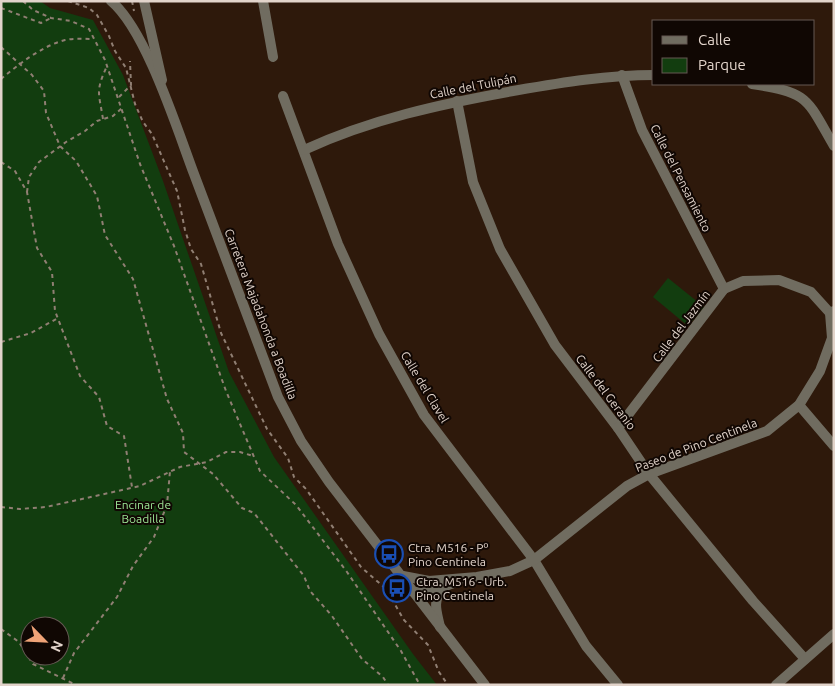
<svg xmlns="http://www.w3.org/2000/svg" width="835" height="686" font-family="Ubuntu,sans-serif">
  <rect width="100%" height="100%" fill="#2e190b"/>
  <!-- green -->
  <g fill="#123d0f" fill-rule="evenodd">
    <path d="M 1,1 L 40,1 L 50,8 L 93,20 L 123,75 L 163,181 L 229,372 L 274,457 L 413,654 L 437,685 L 1,685 ZM 30,626 L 60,626 L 60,656 L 30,656 Z"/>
    <path d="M 668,278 L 704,307 L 688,326 L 653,297 Z"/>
  </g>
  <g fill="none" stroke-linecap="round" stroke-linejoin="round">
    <!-- path -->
    <g stroke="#907f73" stroke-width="2" stroke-dasharray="4 4" stroke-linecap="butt">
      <path d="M 23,1 L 33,10 L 51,18 L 71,21 L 89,29 L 105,60 L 140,164 L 174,246 L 226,391 L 260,471 L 296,505 L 347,572 L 401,651 L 420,685"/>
      <path d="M 68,1 L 89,8 L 97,15 L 109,36 L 115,51 L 126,68 L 135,104 L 143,122 L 152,134 L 177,191 L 185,230 L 191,249 L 201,264 L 221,333 L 267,429 L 288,458 L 294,477 L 306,489 L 361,567 L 386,589 L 404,620 L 428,645 L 439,672 L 448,685"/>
      <path d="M 132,1 L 134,11"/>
      <path d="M 1,8 L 41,23 L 51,18"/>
      <path d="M 1,47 L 32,75 L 44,91 L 46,113 L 60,146 L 76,161 L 97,196 L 105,235 L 133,279 L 167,399 L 183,433 L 184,452 L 213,474 L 242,508 L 254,513 L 304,576 L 310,591 L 332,616 L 362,659 L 383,677 L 388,685"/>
      <path d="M 1,79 C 19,64 42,46 65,40 C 74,38 84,39 93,39"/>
      <path d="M 119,97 L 131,85 L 130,61"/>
      <path d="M 103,119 C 99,93 95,92 107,66"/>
      <path d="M 1,162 L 15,171 L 27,192 L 37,248 L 52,272 L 55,311 L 80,376 L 99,397 L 107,426 L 124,436 L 132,487"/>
      <path d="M 27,192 L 29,177 L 39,162 L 66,142 L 85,131 L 97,121 L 113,116 L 122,108"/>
      <path d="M 1,342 L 31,333 L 58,318"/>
      <path d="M 1,507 L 20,509 L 46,507 L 140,486 L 180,467 L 207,462 L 226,452 L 240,452 L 253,456"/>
      <path d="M 386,589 L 393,583"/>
      <path d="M 1,629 L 19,642 L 33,664 L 76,685"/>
      <path d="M 63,678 L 74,653 L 117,597 L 133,566 L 154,537 L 167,505 L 170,471"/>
    </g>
    <!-- minor -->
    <g stroke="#706c60" stroke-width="10">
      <path d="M 263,1 L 273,57"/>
      <path d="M 622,75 L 642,130 L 724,289"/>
      <path d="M 752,84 C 810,93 806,98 834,146"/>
      <path d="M 283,96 L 338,244 L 379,334 L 424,415 L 534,560 L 586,646 L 618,685"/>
      <path d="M 457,101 L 473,182 L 500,249 L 555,345 L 618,428 L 649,474 L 753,601 L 805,659"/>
      <path d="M 304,150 C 371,119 441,104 513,91 C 560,83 606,75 654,75"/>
      <path d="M 799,405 L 834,446"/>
      <path d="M 618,428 L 724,289 L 743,281 L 779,280 L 811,292 L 830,313 L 834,311"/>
      <path d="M 403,576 L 429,581 L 477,577 L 510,571 L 534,560 L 627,486 L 649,474 L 767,431 L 799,405 L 820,371 L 832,338 L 830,313"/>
      <path d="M 413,592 L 429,592 L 459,581"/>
      <path d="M 440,627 C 437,612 432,602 442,589"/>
      <path d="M 776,685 L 834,634"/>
    </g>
    <!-- tertiary -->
    <g stroke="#706c60" stroke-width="10">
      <path d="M 111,1 C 146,30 177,129 194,174 C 222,248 250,323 278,397 L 301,441 L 329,482 L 485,685"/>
      <path d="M 144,1 L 162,80"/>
    </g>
  </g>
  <!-- icons -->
  <defs>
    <symbol id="bus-ring" viewBox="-11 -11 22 22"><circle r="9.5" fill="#100703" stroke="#1a4fb4" stroke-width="1.5"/><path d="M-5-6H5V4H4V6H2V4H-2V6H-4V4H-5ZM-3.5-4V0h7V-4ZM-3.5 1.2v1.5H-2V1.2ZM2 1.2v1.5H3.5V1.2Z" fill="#1a4fb4"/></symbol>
  </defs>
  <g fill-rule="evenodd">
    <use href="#bus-ring" x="373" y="538" width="32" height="32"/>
    <use href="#bus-ring" x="381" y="572" width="32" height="32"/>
  </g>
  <g text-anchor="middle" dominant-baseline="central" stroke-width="4" stroke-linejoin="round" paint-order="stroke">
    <!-- street labels -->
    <g font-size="12" fill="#e2d4cb" stroke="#100703">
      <text transform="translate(473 86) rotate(-11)">Calle del Tulipán</text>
      <text transform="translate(681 178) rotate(63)">Calle del Pensamiento</text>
      <text transform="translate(261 314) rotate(69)">Carretera Majadahonda a Boadilla</text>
      <text transform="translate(681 326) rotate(-53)">Calle del Jazmín</text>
      <text transform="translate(425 387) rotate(59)">Calle del Clavel</text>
      <text transform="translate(606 392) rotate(53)">Calle del Geranio</text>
      <text transform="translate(696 445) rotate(-21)">Paseo de Pino Centinela</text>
    </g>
    <!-- park labels -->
    <g font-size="12" fill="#9de696" stroke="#100703">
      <text x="143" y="504">Encinar de<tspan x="143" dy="14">Boadilla</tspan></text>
    </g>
    <!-- poi labels -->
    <g font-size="12" fill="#e2d4cb" stroke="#100703" text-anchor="start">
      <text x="408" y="547">Ctra. M516 - Pº<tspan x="408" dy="14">Pino Centinela</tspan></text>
      <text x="416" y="581">Ctra. M516 - Urb.<tspan x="416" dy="14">Pino Centinela</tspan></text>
    </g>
  </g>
  <!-- border -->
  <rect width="835" height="686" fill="none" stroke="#e2d4cb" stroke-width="5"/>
  <!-- legend -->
  <rect x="652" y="20" width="162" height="65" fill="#100703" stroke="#645953"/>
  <rect x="662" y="36" width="25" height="8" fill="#706c60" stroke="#645953"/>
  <text x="698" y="45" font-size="15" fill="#e2d4cb">Calle</text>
  <rect x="662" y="58" width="25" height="15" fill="#123d0f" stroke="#645953"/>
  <text x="698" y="70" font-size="15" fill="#e2d4cb">Parque</text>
  <!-- north arrow -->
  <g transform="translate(45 641) rotate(114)"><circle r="24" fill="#100703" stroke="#645953"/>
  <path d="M0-4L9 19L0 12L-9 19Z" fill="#efa377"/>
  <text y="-8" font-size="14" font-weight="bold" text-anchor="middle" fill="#e2d4cb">N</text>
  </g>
</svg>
